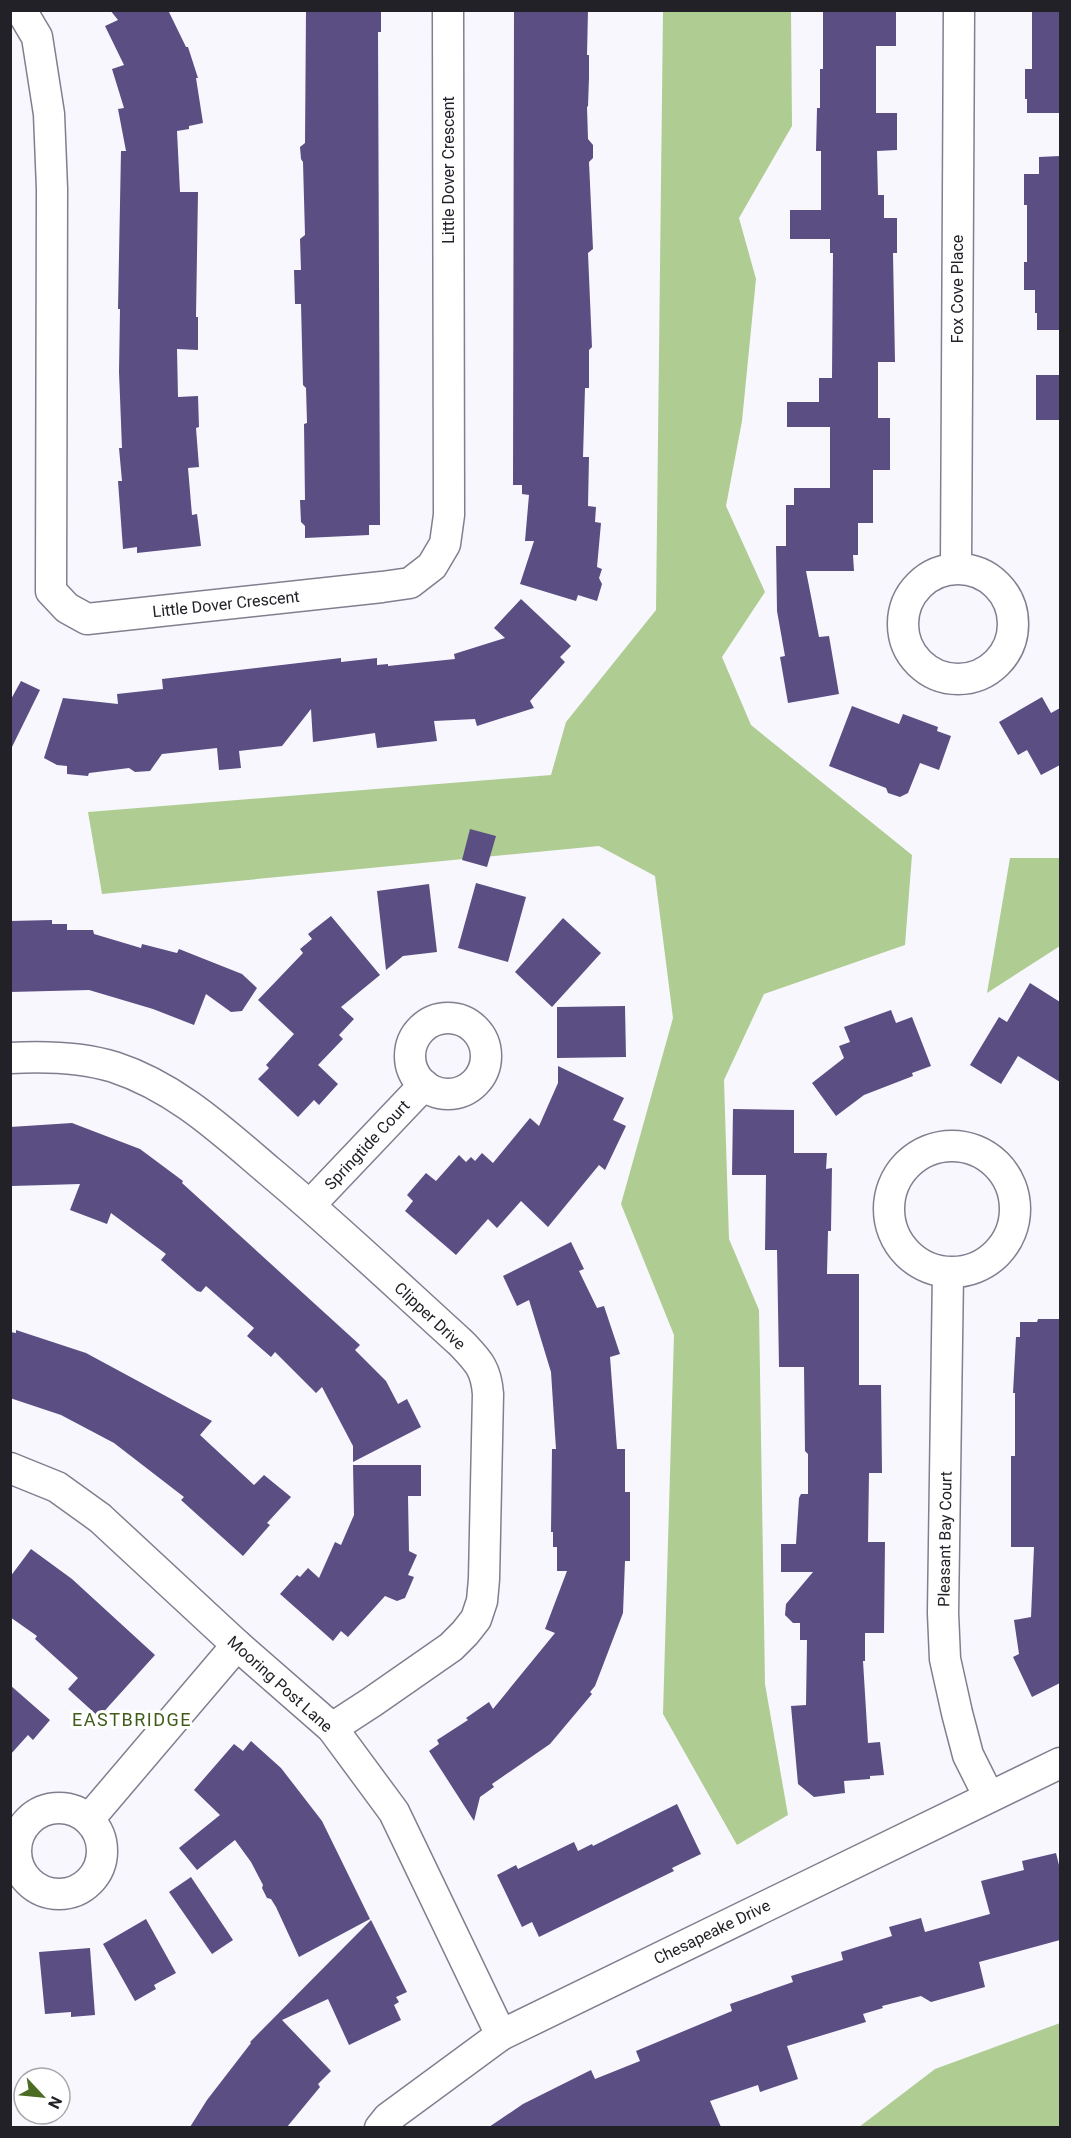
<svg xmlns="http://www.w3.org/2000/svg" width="1071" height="2138" font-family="Roboto,sans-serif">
  <rect width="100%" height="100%" fill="#f8f7fe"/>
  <!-- forest -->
  <g fill="#afcd92">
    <path d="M 663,11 L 791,11 L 792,126 L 739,218 L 756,279 L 742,421 L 726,506 L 765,592 L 722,657 L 751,725 L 912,855 L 905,945 L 764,994 L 724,1080 L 729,1239 L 759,1310 L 765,1684 L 788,1815 L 737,1845 L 663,1714 L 674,1335 L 621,1204 L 673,1018 L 655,876 L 599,846 L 102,894 L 88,812 L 551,775 L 566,722 L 656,610 Z"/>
    <path d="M 1010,858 L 1060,858 L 1060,946 L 987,993 Z"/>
    <path d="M 1060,2023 L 1060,2127 L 859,2127 L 935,2069 Z"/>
  </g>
  <!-- building -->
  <g fill="#5a4e83">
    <path d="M 110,10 L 168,10 L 186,47 L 188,47 L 198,78 L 196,78 L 203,123 L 189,126 L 189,129 L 177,131 L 180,192 L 198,192 L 196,317 L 198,317 L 198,350 L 177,349 L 178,397 L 198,396 L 199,427 L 196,428 L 199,467 L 188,468 L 192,515 L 197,514 L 201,546 L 137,553 L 137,547 L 123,549 L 118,481 L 122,481 L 119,448 L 122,448 L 119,372 L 120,309 L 118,309 L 121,151 L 126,151 L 118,109 L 124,108 L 112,69 L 124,65 L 105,26 L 118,20 Z"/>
    <path d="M 381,10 L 381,32 L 378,32 L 380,525 L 369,525 L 369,535 L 305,538 L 305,526 L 301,522 L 300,500 L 305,500 L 304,424 L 307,423 L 306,388 L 303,385 L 301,304 L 295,304 L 294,270 L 301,270 L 300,239 L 305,235 L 303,162 L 301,159 L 300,147 L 305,143 L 306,11 Z"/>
    <path d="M 514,10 L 588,10 L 587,55 L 589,55 L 589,78 L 588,106 L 587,107 L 588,139 L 593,145 L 593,158 L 589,162 L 593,249 L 588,253 L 592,347 L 589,350 L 589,388 L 585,388 L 583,457 L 589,457 L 588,506 L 596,507 L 595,522 L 601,523 L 597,567 L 602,569 L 599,578 L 602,584 L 597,601 L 578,595 L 576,601 L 520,584 L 534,541 L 525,541 L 529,495 L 522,494 L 522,485 L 513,485 Z"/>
    <path d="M 823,10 L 896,10 L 896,46 L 876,46 L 876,113 L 897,113 L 897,150 L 877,151 L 878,195 L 884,195 L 884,218 L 897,218 L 897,253 L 893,253 L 895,362 L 878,362 L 878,418 L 890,418 L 890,470 L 873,470 L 873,523 L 858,523 L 858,555 L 853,555 L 854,571 L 806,571 L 819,637 L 829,636 L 839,694 L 788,703 L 780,657 L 785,656 L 777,611 L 776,546 L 786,546 L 786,505 L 794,505 L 794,488 L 830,488 L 830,427 L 787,427 L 787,402 L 819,402 L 819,378 L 832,378 L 833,253 L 830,253 L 830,239 L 790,239 L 790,210 L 821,210 L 821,151 L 816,151 L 817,108 L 820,108 L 820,69 L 823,69 Z"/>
    <path d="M 1032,10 L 1060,10 L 1060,113 L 1027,113 L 1027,99 L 1025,99 L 1025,69 L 1032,69 Z"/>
    <path d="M 1060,156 L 1060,330 L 1037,330 L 1037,313 L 1035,313 L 1035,290 L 1024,290 L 1024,262 L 1027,262 L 1027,205 L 1024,205 L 1024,174 L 1039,174 L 1039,157 Z"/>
    <rect x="1036" y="375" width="24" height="45"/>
    <path d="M 521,599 L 571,646 L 560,657 L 565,662 L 530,701 L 534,708 L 477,726 L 475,719 L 434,721 L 437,741 L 377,748 L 375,733 L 313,742 L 311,709 L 282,746 L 239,751 L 241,768 L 219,770 L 217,748 L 162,754 L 150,771 L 135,772 L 129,768 L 89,773 L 88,776 L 67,774 L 67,766 L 57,765 L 44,758 L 63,698 L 118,704 L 117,694 L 163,689 L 162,679 L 341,658 L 341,662 L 377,658 L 377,665 L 388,664 L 388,666 L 455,659 L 454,654 L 505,638 L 494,628 Z"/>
    <path d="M 21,681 L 40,690 L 10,751 L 10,701 Z"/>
    <path d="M 1042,697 L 1051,713 L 1060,708 L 1060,765 L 1041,775 L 1027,750 L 1018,755 L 999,722 Z"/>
    <path d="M 852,706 L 899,724 L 903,714 L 938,727 L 937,731 L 951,736 L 939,770 L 920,763 L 908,793 L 900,797 L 888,793 L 886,788 L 829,766 Z"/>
    <path d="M 470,829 L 496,836 L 487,867 L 462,860 Z"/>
    <path d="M 476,883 L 526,897 L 508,962 L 458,948 Z"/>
    <path d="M 429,884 L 437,952 L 403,956 L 386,970 L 377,891 Z"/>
    <path d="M 331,916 L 380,975 L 341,1007 L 354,1019 L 339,1035 L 343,1039 L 318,1065 L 338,1084 L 319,1105 L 314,1100 L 298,1117 L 258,1079 L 269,1068 L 266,1065 L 294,1034 L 258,1000 L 303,953 L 300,949 L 312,939 L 308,934 Z"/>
    <path d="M 563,918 L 601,953 L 552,1007 L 515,972 Z"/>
    <path d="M 52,920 L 52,924 L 67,924 L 67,930 L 93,930 L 94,934 L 141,948 L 142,944 L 177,953 L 179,949 L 242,974 L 257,988 L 242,1011 L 231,1012 L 206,994 L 194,1025 L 153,1009 L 89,990 L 10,992 L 10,921 Z"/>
    <path d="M 1030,983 L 1060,1002 L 1060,1082 L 1018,1056 L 1001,1084 L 970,1065 L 999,1017 L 1007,1022 Z"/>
    <path d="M 625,1006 L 626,1057 L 557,1058 L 557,1007 Z"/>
    <path d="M 891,1010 L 896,1023 L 912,1017 L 931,1066 L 912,1073 L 913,1076 L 864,1095 L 836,1116 L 812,1083 L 844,1058 L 839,1046 L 850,1042 L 844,1027 Z"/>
    <path d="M 558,1066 L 624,1098 L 613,1120 L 626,1126 L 605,1170 L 599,1165 L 548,1227 L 521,1201 L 497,1228 L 488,1219 L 456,1255 L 405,1211 L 413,1201 L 407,1195 L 426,1173 L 436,1181 L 459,1155 L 466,1162 L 471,1157 L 475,1161 L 482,1153 L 493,1163 L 530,1118 L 539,1126 L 558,1083 Z"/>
    <path d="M 733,1109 L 794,1110 L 794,1153 L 827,1153 L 826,1169 L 832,1168 L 831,1231 L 828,1231 L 827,1274 L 859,1274 L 859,1385 L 881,1385 L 882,1473 L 869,1473 L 868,1542 L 885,1542 L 884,1633 L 865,1633 L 865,1661 L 863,1661 L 868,1743 L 880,1742 L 884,1775 L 870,1776 L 870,1779 L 844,1781 L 845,1793 L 814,1797 L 798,1784 L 791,1706 L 806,1705 L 807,1640 L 800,1640 L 800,1623 L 793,1623 L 785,1615 L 786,1604 L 813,1572 L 781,1572 L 781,1544 L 796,1544 L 799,1498 L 801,1494 L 808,1494 L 808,1454 L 805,1451 L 804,1367 L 779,1367 L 777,1250 L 765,1250 L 766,1175 L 732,1175 Z"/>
    <path d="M 72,1123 L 140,1149 L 183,1181 L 182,1183 L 360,1345 L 355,1350 L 386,1381 L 398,1404 L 407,1399 L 421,1427 L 353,1462 L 353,1446 L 322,1387 L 316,1393 L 275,1352 L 271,1357 L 247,1336 L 254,1328 L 206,1286 L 201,1292 L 197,1291 L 161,1260 L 166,1254 L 111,1213 L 107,1224 L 70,1210 L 80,1184 L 12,1186 L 10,1127 Z"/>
    <path d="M 571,1242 L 584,1269 L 579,1271 L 597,1308 L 604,1306 L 620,1354 L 610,1357 L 617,1449 L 625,1449 L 625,1492 L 630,1492 L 630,1561 L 625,1561 L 623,1613 L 595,1686 L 590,1692 L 592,1694 L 550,1744 L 492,1784 L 494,1787 L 480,1797 L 474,1821 L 429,1751 L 439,1744 L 437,1740 L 468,1720 L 466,1718 L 489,1702 L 493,1709 L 555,1633 L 545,1629 L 567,1571 L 557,1571 L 557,1547 L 553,1547 L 553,1532 L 551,1532 L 552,1449 L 556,1449 L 551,1372 L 529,1300 L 517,1306 L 503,1276 Z"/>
    <path d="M 1038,1319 L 1060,1319 L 1060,1683 L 1032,1697 L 1013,1657 L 1019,1654 L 1014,1620 L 1031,1617 L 1034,1547 L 1011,1547 L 1011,1456 L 1015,1456 L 1015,1393 L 1013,1393 L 1016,1337 L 1020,1337 L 1020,1322 L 1037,1322 Z"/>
    <path d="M 16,1330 L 86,1353 L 212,1421 L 200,1435 L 254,1485 L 264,1475 L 291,1497 L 267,1523 L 270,1525 L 243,1556 L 181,1500 L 184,1497 L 114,1443 L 61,1415 L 10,1398 L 10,1332 L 16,1333 Z"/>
    <path d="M 353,1465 L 421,1465 L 421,1496 L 408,1496 L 409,1551 L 417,1555 L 408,1575 L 414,1577 L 405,1598 L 397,1601 L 385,1596 L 348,1637 L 341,1631 L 333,1641 L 280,1594 L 297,1575 L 300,1577 L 308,1568 L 319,1578 L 335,1542 L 341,1545 L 354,1515 Z"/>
    <path d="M 31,1549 L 72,1579 L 155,1655 L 99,1717 L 68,1689 L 78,1678 L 35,1639 L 37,1636 L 10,1617 L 10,1577 Z"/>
    <path d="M 10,1685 L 50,1720 L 33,1740 L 28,1735 L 10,1755 Z"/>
    <path d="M 251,1741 L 281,1768 L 322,1821 L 370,1919 L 299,1957 L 276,1907 L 271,1899 L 267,1898 L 262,1888 L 263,1885 L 251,1862 L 235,1840 L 197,1870 L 179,1848 L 220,1815 L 194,1790 L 234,1744 L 243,1751 Z"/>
    <path d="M 677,1804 L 701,1854 L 672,1868 L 674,1871 L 539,1937 L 532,1922 L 522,1927 L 497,1875 L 516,1865 L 518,1869 L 574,1842 L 578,1851 L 592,1844 L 593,1846 Z"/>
    <path d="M 1056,1853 L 1060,1869 L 1060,1940 L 979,1962 L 985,1987 L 931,2002 L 921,1996 L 882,2006 L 883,2008 L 863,2014 L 866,2022 L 787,2046 L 798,2079 L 760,2092 L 758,2085 L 710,2101 L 721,2127 L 489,2127 L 523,2104 L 591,2070 L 595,2079 L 640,2061 L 636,2051 L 732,2011 L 730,2004 L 793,1982 L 791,1976 L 843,1960 L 841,1952 L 892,1936 L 889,1927 L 921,1918 L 925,1932 L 990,1914 L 981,1881 L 1024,1870 L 1022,1861 Z"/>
    <path d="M 191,1877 L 233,1940 L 212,1954 L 169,1892 Z"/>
    <path d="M 146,1919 L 176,1973 L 154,1985 L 156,1989 L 135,2001 L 103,1944 Z"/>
    <path d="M 371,1920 L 407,1992 L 396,1997 L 399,2002 L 394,2005 L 401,2020 L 349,2045 L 328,1999 L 282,2020 L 331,2071 L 318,2084 L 320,2087 L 287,2127 L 190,2127 L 207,2100 L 251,2043 L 250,2042 Z"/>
    <path d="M 90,1948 L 95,2015 L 71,2017 L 71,2012 L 45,2014 L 39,1952 Z"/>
  </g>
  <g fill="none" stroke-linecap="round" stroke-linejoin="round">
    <defs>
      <g id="street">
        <path d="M 21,10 L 37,37 L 49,114 L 52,189 L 51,591 L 67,608 L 87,619 L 382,587 L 410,583 L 432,566 L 445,544 L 449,515 L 448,10"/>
        <path d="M 956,567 L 959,10"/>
        <circle cx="958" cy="624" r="55"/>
        <circle cx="448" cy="1056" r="38"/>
        <path d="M 10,1058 C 45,1056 81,1057 114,1067 C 175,1087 220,1129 268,1170 C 334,1225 397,1285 461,1343 C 478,1361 486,1368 488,1394 L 484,1579 L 482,1601 L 476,1619 L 465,1633 L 451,1647 L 372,1702 L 332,1728"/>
        <circle cx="952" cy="1209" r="63"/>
        <path d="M 310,1205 L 424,1085"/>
        <path d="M 948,1273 L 943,1613 L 945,1659 L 957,1713 L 968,1755 L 989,1797"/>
        <path d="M 10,1468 L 57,1487 L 100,1518 L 237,1645 L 332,1728 L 394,1812 L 501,2035"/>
        <circle cx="59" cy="1851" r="43"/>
        <path d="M 89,1819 L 237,1645"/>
        <path d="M 380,2128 L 388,2118 L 501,2035 L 1060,1763"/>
      </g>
    </defs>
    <!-- street casing -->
    <use href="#street" stroke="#817f8f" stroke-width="33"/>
    <!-- street -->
    <use href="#street" stroke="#fff" stroke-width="30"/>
  </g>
  <g text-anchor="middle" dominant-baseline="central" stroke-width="6" stroke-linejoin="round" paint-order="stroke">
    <!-- street labels -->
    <g font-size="16" fill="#222127" stroke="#fff">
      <text transform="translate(448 170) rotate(-90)">Little Dover Crescent</text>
      <text transform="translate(957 289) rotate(-90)">Fox Cove Place</text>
      <text transform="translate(226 604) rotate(-6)">Little Dover Crescent</text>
      <text transform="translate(367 1145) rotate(-47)">Springtide Court</text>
      <text transform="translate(430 1316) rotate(43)">Clipper Drive</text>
      <text transform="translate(945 1539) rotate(-89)">Pleasant Bay Court</text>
      <text transform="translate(280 1684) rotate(42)">Mooring Post Lane</text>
      <text transform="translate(712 1932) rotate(-26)">Chesapeake Drive</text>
    </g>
    <!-- neighbourhood labels -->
    <g font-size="18" letter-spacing="1.5" fill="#405d1a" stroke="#fff">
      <text x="132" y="1719">EASTBRIDGE</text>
    </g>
  </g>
  <!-- border -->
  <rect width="1071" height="2138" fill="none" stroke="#222127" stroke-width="24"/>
  <!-- north arrow -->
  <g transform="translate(42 2096) rotate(116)"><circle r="28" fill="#ffffff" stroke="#a7a6a9" stroke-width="1.5"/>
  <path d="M0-4.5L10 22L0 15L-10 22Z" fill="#4b6c23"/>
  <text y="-9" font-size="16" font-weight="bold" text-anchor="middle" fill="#222127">N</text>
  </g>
</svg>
